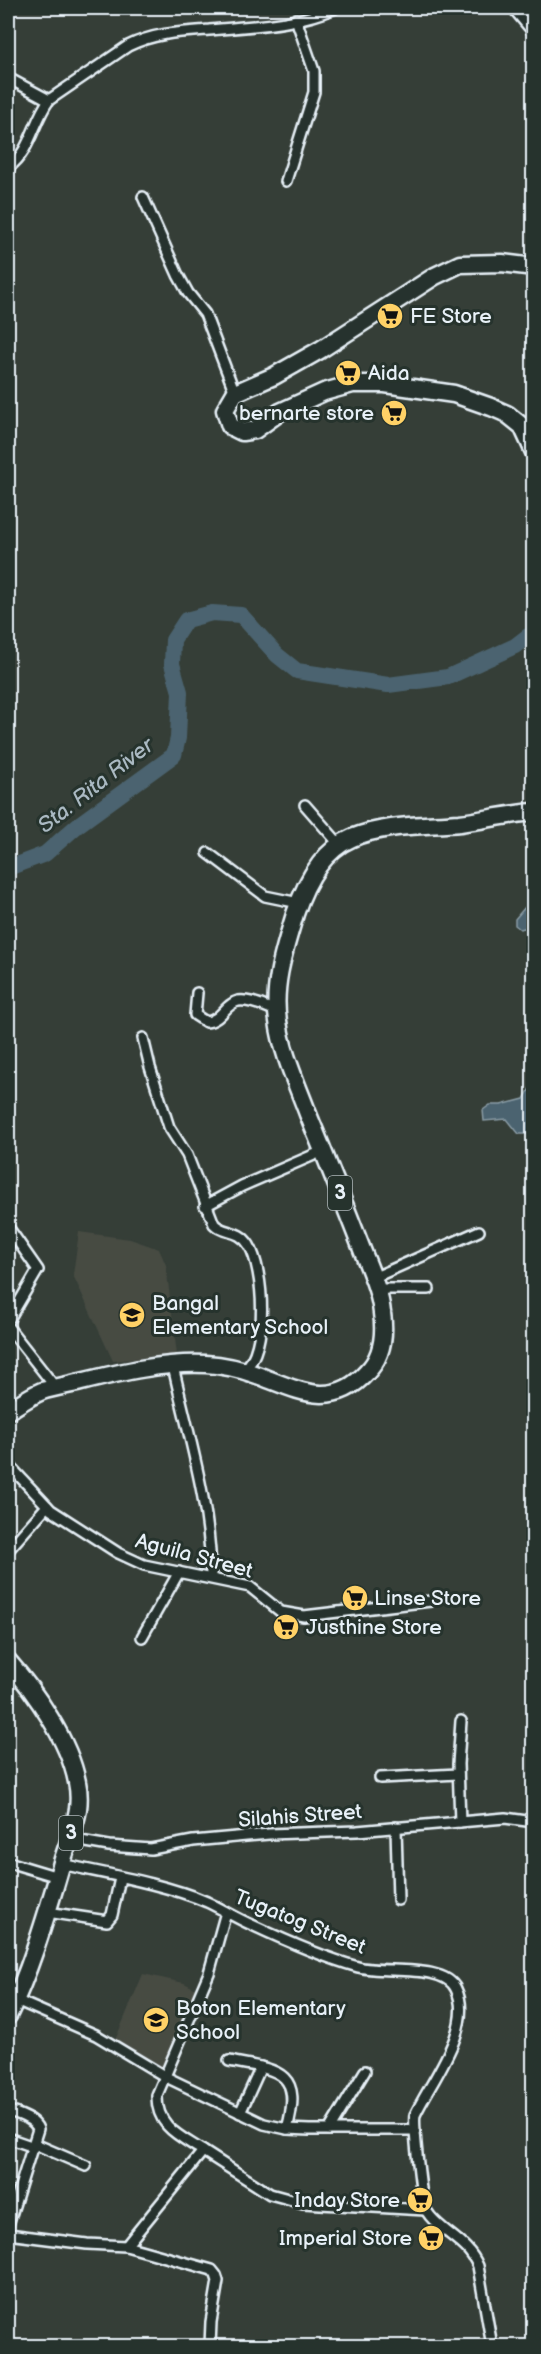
<svg xmlns="http://www.w3.org/2000/svg" width="541" height="2354" font-family="'Balsamiq Sans',sans-serif">
  <rect width="100%" height="100%" fill="#353e37"/>
  <filter id="ink" filterUnits="userSpaceOnUse"><feTurbulence type="fractalNoise" baseFrequency=".0167" numOctaves="2"/><feDisplacementMap in="SourceGraphic" scale="12" xChannelSelector="R" yChannelSelector="G"/><feConvolveMatrix kernelMatrix="1 2 1 2 8 2 1 2 1" color-interpolation-filters="sRGB"/></filter>
  <g filter="url(#ink)">
    <!-- built -->
    <g fill="#474b43">
      <path d="M 79,1232 L 130,1239 L 159,1249 L 166,1265 L 177,1355 L 113,1361 L 73,1275 Z"/>
      <path d="M 143,1974 L 184,1983 L 200,1991 L 165,2076 L 113,2045 Z"/>
    </g>
    <!-- water -->
    <g fill="#4c6470" stroke="#8a9ca6" stroke-width="1.5">
      <path d="M 533,890 L 533,926 L 520,929 L 515,925 L 515,919 L 526,906 Z"/>
      <path d="M 533,1083 L 533,1134 L 519,1134 L 507,1119 L 484,1121 L 483,1110 L 490,1105 L 501,1105 L 524,1099 Z"/>
    </g>
    <g fill="none" stroke-linecap="round" stroke-linejoin="round">
      <!-- river -->
      <path stroke="#4c6470" stroke-width="16" d="M 8,868 L 45,854 L 78,825 L 174,755 L 178,738 L 180,692 L 172,664 L 173,640 L 186,620 L 212,613 L 241,615 L 277,655 L 297,671 L 388,685 L 448,677 L 515,646 L 528,636 L 534,637"/>
      <defs>
        <g id="street">
          <path d="M 513,8 L 534,33"/>
          <path d="M 8,78 L 49,100"/>
          <path d="M 8,168 C 31,151 33,122 49,100 L 128,46 C 154,33 180,32 209,30 C 251,26 297,25 335,8"/>
          <path d="M 286,181 L 314,92 L 314,71 L 296,19"/>
          <path d="M 143,197 L 178,275 L 188,293 L 205,314 L 235,393"/>
          <path d="M 305,805 L 340,845"/>
          <path d="M 208,853 L 265,896 L 299,903"/>
          <path d="M 197,993 L 195,1015 L 206,1022 C 221,1021 225,1004 238,1001 C 250,999 265,1007 277,1011"/>
          <path d="M 143,1038 L 150,1067 L 169,1127 L 187,1155 L 214,1224 C 224,1235 238,1228 249,1245 C 264,1270 269,1350 244,1370"/>
          <path d="M 205,1206 L 242,1186 L 323,1151"/>
          <path d="M 8,1227 L 38,1270 L 8,1321"/>
          <path d="M 373,1278 L 479,1231"/>
          <path d="M 376,1289 L 429,1289"/>
          <path d="M 8,1327 L 56,1388"/>
          <path d="M 173,1366 C 188,1435 211,1506 211,1578"/>
          <path d="M 8,1464 L 51,1510 L 118,1553 L 144,1565 L 250,1587 L 281,1612 L 304,1616 L 431,1601"/>
          <path d="M 10,1548 L 47,1506"/>
          <path d="M 142,1637 L 179,1572"/>
          <path d="M 380,1778 L 458,1774"/>
          <path d="M 460,1822 L 458,1764 L 461,1721"/>
          <path d="M 396,1827 L 398,1900"/>
          <path d="M 69,1839 L 109,1846 L 151,1849 L 193,1841 L 269,1834 L 357,1831 L 505,1818 L 534,1822"/>
          <path d="M 8,1862 L 58,1877"/>
          <path d="M 61,1864 C 106,1874 166,1884 207,1902 C 222,1909 236,1918 252,1925 C 286,1941 322,1957 358,1967 C 384,1974 444,1963 456,1989 C 475,2027 430,2082 415,2115 C 413,2123 421,2199 425,2208 C 426,2211 428,2213 430,2216 C 446,2235 468,2242 478,2266 L 492,2346"/>
          <path d="M 47,1912 L 107,1921 L 112,1915 L 120,1878"/>
          <path d="M 16,2000 L 96,2035 L 166,2077 L 264,2124 L 287,2129 L 309,2130 L 414,2130"/>
          <path d="M 229,2061 C 279,2070 303,2071 287,2129"/>
          <path d="M 8,2110 C 18,2115 34,2118 38,2129 L 8,2225"/>
          <path d="M 240,2113 L 261,2067"/>
          <path d="M 329,2130 L 365,2071"/>
          <path d="M 8,2138 L 34,2147"/>
          <path d="M 35,2144 L 86,2166"/>
          <path d="M 203,2151 C 180,2136 156,2127 157,2095 L 209,1973 L 226,1912"/>
          <path d="M 8,2234 L 87,2244 L 126,2246 L 212,2270 L 216,2275 L 218,2281 L 211,2322 L 210,2346"/>
          <path d="M 126,2246 L 203,2151 L 270,2194 L 303,2203 L 425,2210"/>
        </g>
        <g id="highway">
          <path d="M 534,267 L 502,263 L 460,264 L 435,276 L 320,350 L 274,376 L 235,393 L 225,410 L 230,426 L 242,432 L 255,430 L 280,412 L 324,392 L 353,384 L 385,384 L 454,394 L 491,407 L 507,414 L 522,426 L 534,452"/>
          <path d="M 8,1411 C 19,1404 30,1396 42,1391 C 55,1387 69,1385 81,1382 C 121,1372 165,1362 206,1364 C 223,1365 241,1369 257,1375 C 296,1389 332,1411 367,1372 C 383,1356 385,1334 382,1313 C 380,1291 369,1268 361,1247 C 344,1203 326,1158 308,1114 C 297,1084 282,1053 278,1021 C 272,985 285,948 295,914 C 305,884 321,851 352,838 C 384,824 425,826 460,823 C 484,820 509,814 534,812"/>
          <path d="M 8,1661 C 35,1692 69,1740 77,1782 C 79,1791 79,1801 78,1809 C 75,1829 66,1847 61,1866 C 46,1916 31,1969 8,2016"/>
        </g>
      </defs>
      <!-- street casing -->
      <use href="#street" stroke="#e8f1f8" stroke-width="14"/>
      <!-- highway casing -->
      <use href="#highway" stroke="#e8f1f8" stroke-width="21"/>
      <!-- street -->
      <use href="#street" stroke="#26332d" stroke-width="9"/>
      <!-- highway -->
      <use href="#highway" stroke="#26332d" stroke-width="16"/>
    </g>
  </g>
  <!-- icons -->
  <defs>
    <symbol id="supermarket-disc" viewBox="-11 -11 22 22"><circle r="9.5" fill="#ffd166" stroke="#26332d"/><path d="M-6-5.5h2.5l.6 2H6L4.5 2H-2.5L-4.4-4H-6ZM-1.5 3.2a1.3 1.3 0 1 0 .1 0ZM3 3.2a1.3 1.3 0 1 0 .1 0Z" fill="#111"/></symbol>
    <symbol id="school-disc" viewBox="-11 -11 22 22"><circle r="9.5" fill="#ffd166" stroke="#26332d"/><path d="M0-5L7-2L0 1L-7-2ZM-4 1L0 2.5L4 1V4Q0 6-4 4Z" fill="#111"/></symbol>
  </defs>
  <g fill-rule="evenodd">
    <use href="#supermarket-disc" x="375" y="301" width="30" height="30"/>
    <use href="#supermarket-disc" x="333" y="358" width="30" height="30"/>
    <use href="#supermarket-disc" x="379" y="398" width="30" height="30"/>
    <use href="#school-disc" x="117" y="1300" width="30" height="30"/>
    <use href="#supermarket-disc" x="340" y="1583" width="30" height="30"/>
    <use href="#supermarket-disc" x="271" y="1612" width="30" height="30"/>
    <use href="#school-disc" x="141" y="2005" width="30" height="30"/>
    <use href="#supermarket-disc" x="405" y="2185" width="30" height="30"/>
    <use href="#supermarket-disc" x="416" y="2223" width="30" height="30"/>
  </g>
  <g text-anchor="middle" dominant-baseline="central" stroke-width="6" stroke-linejoin="round" paint-order="stroke">
    <!-- shield labels -->
    <g fill="#26332d" stroke="#aeb8bb" stroke-width="1.5">
      <rect x="328" y="1176" width="24" height="34" rx="4.5"/>
      <rect x="59" y="1816" width="24" height="34" rx="4.5"/>
    </g>
    <g font-size="20" font-weight="bold" fill="#e8f1f8">
      <text x="340" y="1193">3</text>
      <text x="71" y="1833">3</text>
    </g>
    <!-- poi labels -->
    <g font-size="21" fill="#e8f1f8" stroke="#26332d" text-anchor="start">
      <text x="410" y="316">FE Store</text>
      <text x="368" y="373">Aida</text>
      <text x="374" y="413" text-anchor="end">bernarte store</text>
      <text x="152" y="1303">Bangal<tspan x="152" dy="24">Elementary School</tspan></text>
      <text x="374" y="1598">Linse Store</text>
      <text x="306" y="1627">Justhine Store</text>
      <text x="176" y="2008">Boton Elementary<tspan x="176" dy="24">School</tspan></text>
      <text x="400" y="2200" text-anchor="end">Inday Store</text>
      <text x="412" y="2238" text-anchor="end">Imperial Store</text>
    </g>
    <!-- street labels -->
    <g font-size="21" fill="#e8f1f8" stroke="#26332d">
      <text transform="translate(194 1556) rotate(15)">Aguila Street</text>
      <text transform="translate(300 1816) rotate(-4)">Silahis Street</text>
      <text transform="translate(300 1922) rotate(22)">Tugatog Street</text>
    </g>
    <!-- water labels -->
    <g font-size="22" font-style="italic" fill="#aab9c2" stroke="#26332d">
      <text transform="translate(96 786) rotate(-38)">Sta. Rita River</text>
    </g>
  </g>
  <!-- margin -->
  <rect width="541" height="2354" fill="none" stroke="#26332d" stroke-width="30"/>
  <rect x="15" y="15" width="511" height="2324" fill="none" stroke="#e8f1f8" stroke-width="2" filter="url(#ink)"/>
</svg>
